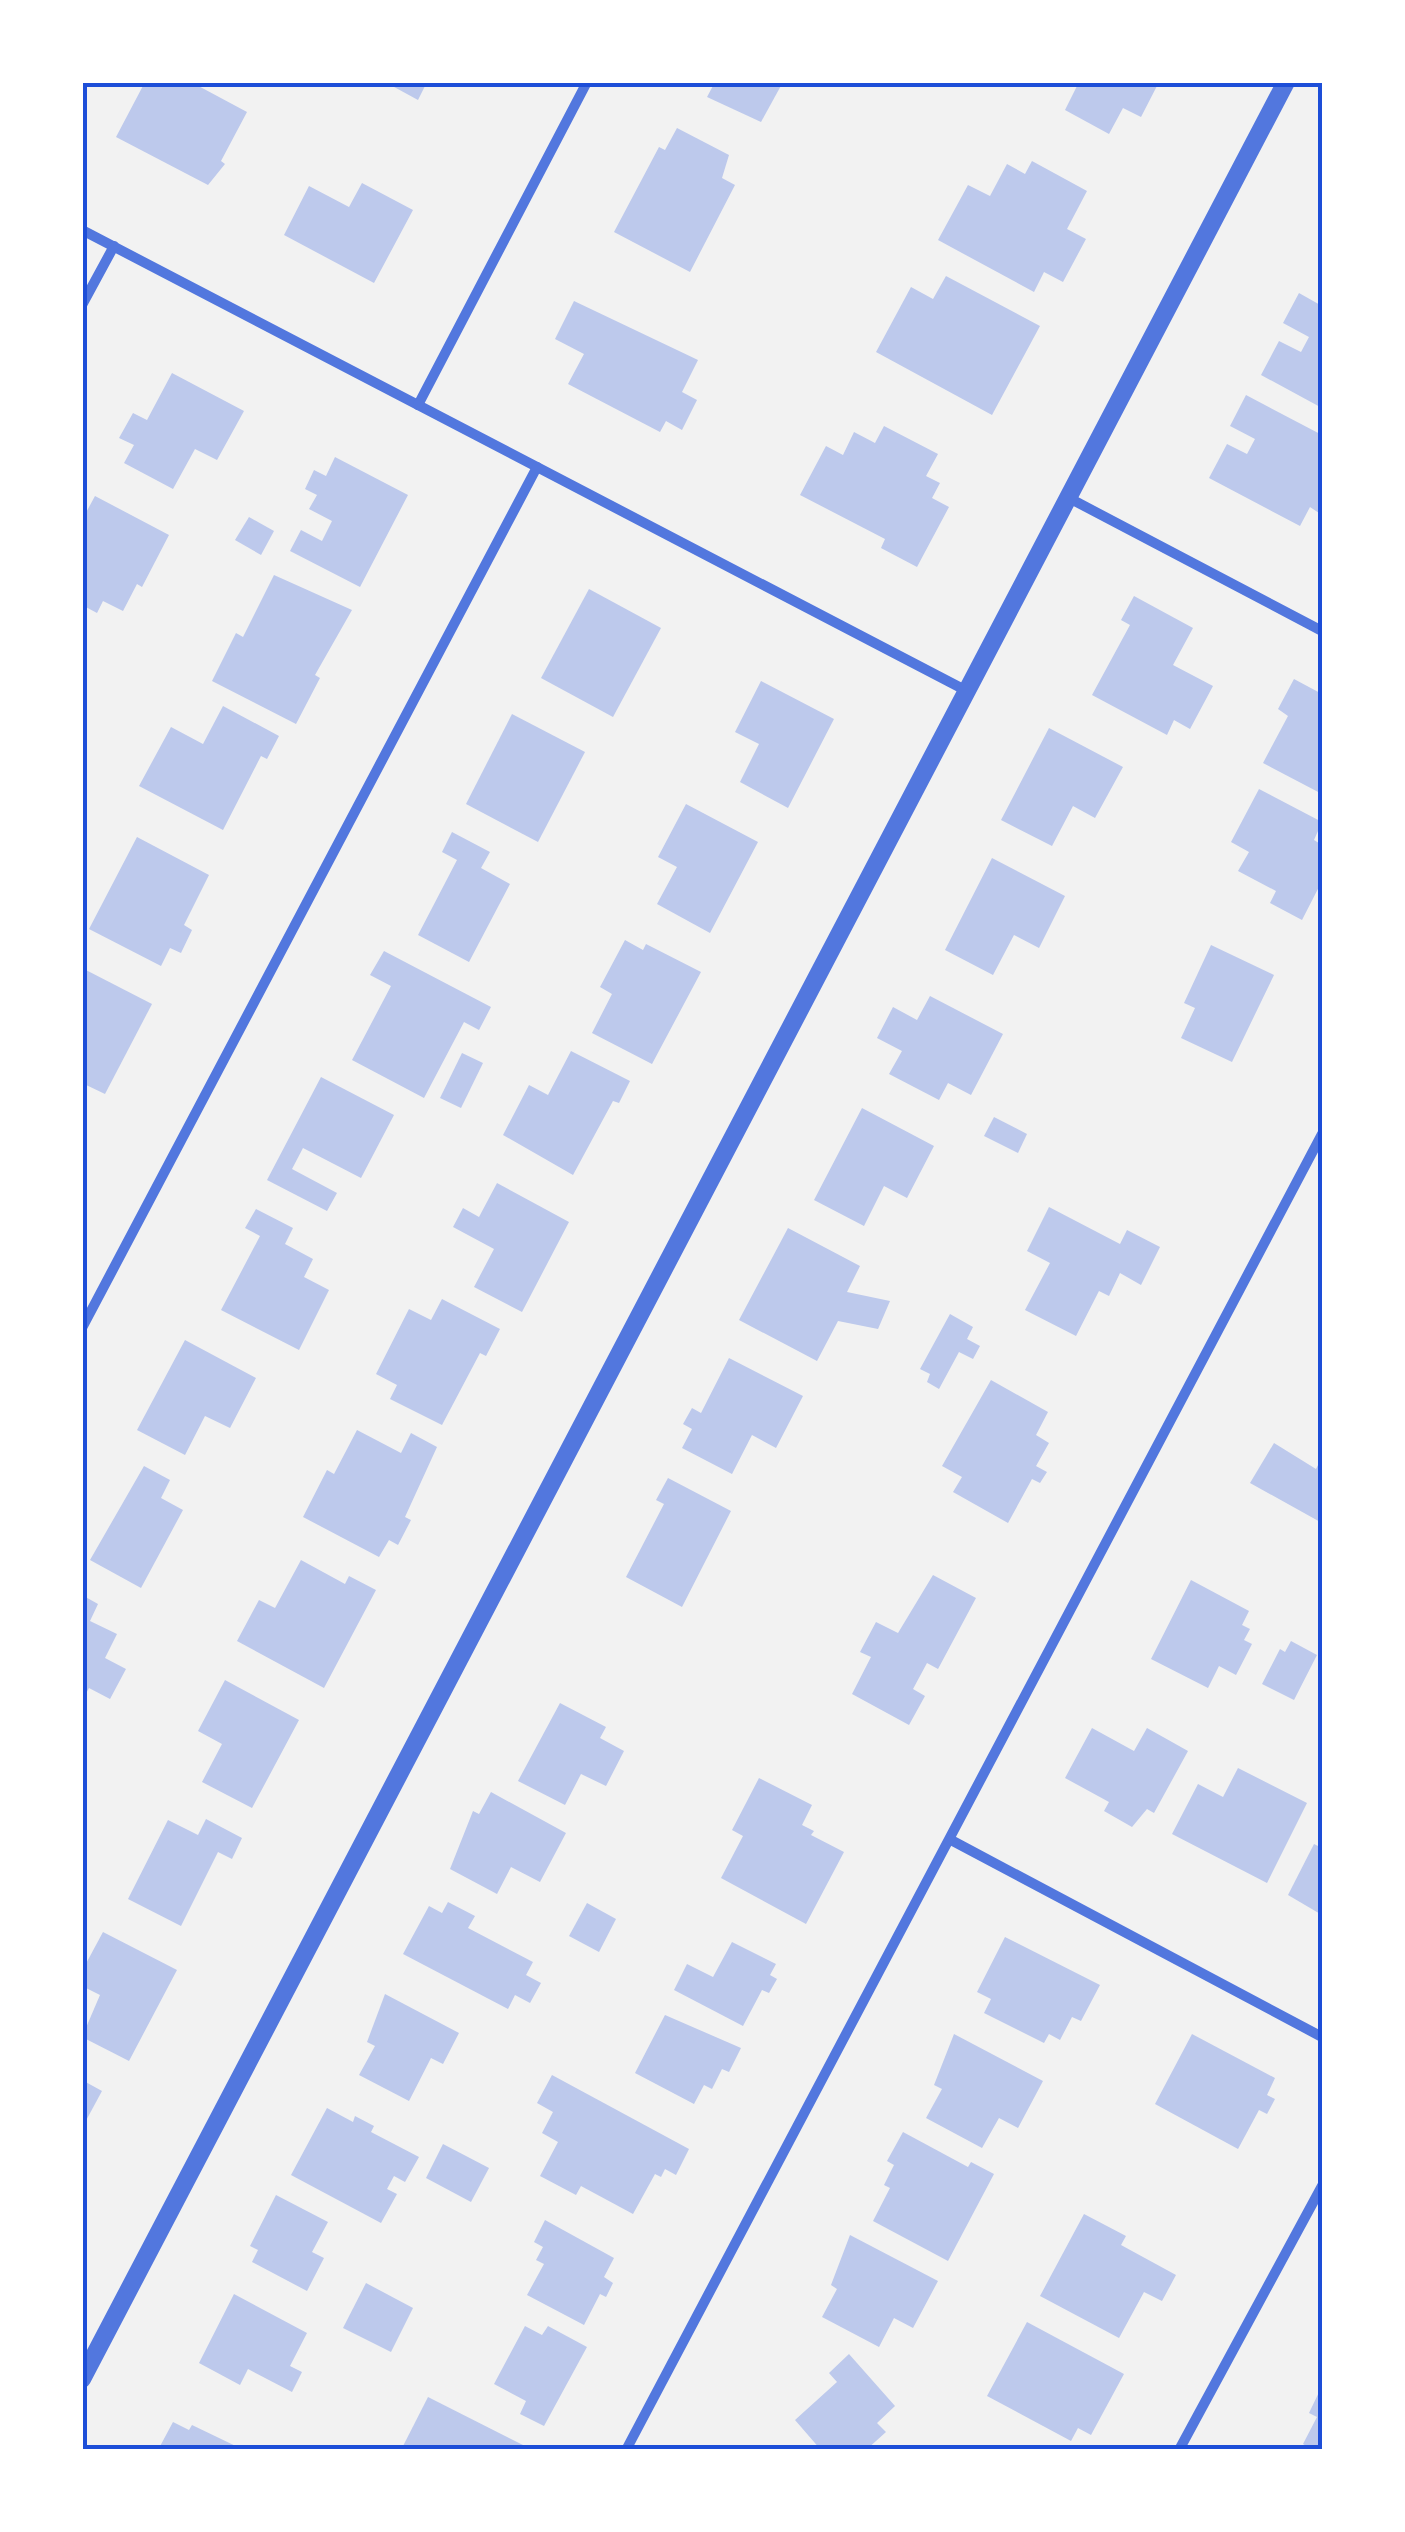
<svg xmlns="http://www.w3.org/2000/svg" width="1405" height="2532" font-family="Karla,sans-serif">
  <rect width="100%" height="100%" fill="#f2f2f2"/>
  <!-- building -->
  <g fill="#bdc9ec">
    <path d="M 145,82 L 191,82 L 247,112 L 221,161 L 225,164 L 208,185 L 116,137 Z"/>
    <path d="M 385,82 L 427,82 L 418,100 Z"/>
    <path d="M 715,82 L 783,82 L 761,122 L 707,97 Z"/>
    <path d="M 1079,82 L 1159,82 L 1141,117 L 1123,108 L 1109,134 L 1065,110 Z"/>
    <path d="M 677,128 L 729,155 L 722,178 L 735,185 L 690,272 L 614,232 L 659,147 L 665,150 Z"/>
    <path d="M 1032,161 L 1087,191 L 1067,229 L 1086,239 L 1063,282 L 1044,272 L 1034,292 L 938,240 L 968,185 L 990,196 L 1007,164 L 1025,174 Z"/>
    <path d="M 362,183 L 413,210 L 374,283 L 284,235 L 309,186 L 349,207 Z"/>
    <path d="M 946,276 L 1040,326 L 992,415 L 876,352 L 911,287 L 933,299 Z"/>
    <path d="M 1299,293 L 1322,306 L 1322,408 L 1261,375 L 1279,341 L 1301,352 L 1309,337 L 1283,323 Z"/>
    <path d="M 574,301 L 698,360 L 682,392 L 697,400 L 682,430 L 666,421 L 660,432 L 568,384 L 584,354 L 555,339 Z"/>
    <path d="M 172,373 L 244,411 L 217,460 L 195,449 L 173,489 L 124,463 L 134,445 L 119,438 L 133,413 L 147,420 Z"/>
    <path d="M 1246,395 L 1322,435 L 1322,507 L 1319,513 L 1310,507 L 1300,526 L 1209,478 L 1227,444 L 1247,454 L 1255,439 L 1230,426 Z"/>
    <path d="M 884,426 L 938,454 L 926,476 L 940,483 L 932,498 L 949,507 L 917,567 L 881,548 L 885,539 L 800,495 L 826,446 L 843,455 L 854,432 L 875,443 Z"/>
    <path d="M 335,457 L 408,495 L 360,587 L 290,551 L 301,530 L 322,541 L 332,521 L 309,509 L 317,495 L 305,489 L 314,470 L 326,476 Z"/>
    <path d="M 95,496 L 169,535 L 142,587 L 137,584 L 123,611 L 103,601 L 97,613 L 82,605 L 82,520 Z"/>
    <path d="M 249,517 L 274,531 L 261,555 L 235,540 Z"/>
    <path d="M 274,575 L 352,610 L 315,675 L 320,678 L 296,724 L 212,681 L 236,633 L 243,637 Z"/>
    <path d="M 589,589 L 661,628 L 613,717 L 541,678 Z"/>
    <path d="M 1134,596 L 1193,628 L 1173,665 L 1213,686 L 1190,729 L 1174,720 L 1167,735 L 1092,695 L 1130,625 L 1121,620 Z"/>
    <path d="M 1294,679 L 1322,694 L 1322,794 L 1263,763 L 1288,716 L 1278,709 Z"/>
    <path d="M 761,681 L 834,719 L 788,808 L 740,782 L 759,744 L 735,732 Z"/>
    <path d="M 223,706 L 279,736 L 267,759 L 261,756 L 223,830 L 139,786 L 171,727 L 203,744 Z"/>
    <path d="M 512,714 L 585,752 L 538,842 L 466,804 Z"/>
    <path d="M 1049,728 L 1123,767 L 1095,818 L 1073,806 L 1052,846 L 1001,820 Z"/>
    <path d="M 1259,789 L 1322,822 L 1314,840 L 1322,845 L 1322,881 L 1302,920 L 1270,903 L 1276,891 L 1238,871 L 1249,852 L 1231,842 Z"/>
    <path d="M 686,804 L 758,842 L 710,933 L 657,904 L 677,867 L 658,857 Z"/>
    <path d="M 452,832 L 490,852 L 481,868 L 510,884 L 469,962 L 418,935 L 457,860 L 442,852 Z"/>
    <path d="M 137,837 L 209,875 L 184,925 L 192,930 L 181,953 L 170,948 L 161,966 L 89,929 Z"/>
    <path d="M 992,858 L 1065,896 L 1039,948 L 1014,935 L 993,975 L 945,950 Z"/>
    <path d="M 625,940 L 643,950 L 646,944 L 701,972 L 652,1064 L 592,1033 L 612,994 L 600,987 Z"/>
    <path d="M 1211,945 L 1274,975 L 1232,1062 L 1181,1038 L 1195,1008 L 1184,1003 Z"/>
    <path d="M 384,951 L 491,1007 L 479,1030 L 464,1022 L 424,1098 L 352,1060 L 391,986 L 370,975 Z"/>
    <path d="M 82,968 L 152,1004 L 105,1094 L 82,1083 Z"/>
    <path d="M 930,996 L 1003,1034 L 971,1095 L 948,1083 L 939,1100 L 889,1074 L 902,1051 L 877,1038 L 893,1007 L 917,1020 Z"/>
    <path d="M 571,1051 L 630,1081 L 619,1103 L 613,1101 L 573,1175 L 503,1135 L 529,1085 L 548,1095 Z"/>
    <path d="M 462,1053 L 483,1063 L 461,1108 L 440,1098 Z"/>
    <path d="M 321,1077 L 394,1115 L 361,1178 L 303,1148 L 292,1169 L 337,1193 L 327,1211 L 267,1180 Z"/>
    <path d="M 862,1108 L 934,1146 L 907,1198 L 884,1186 L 864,1226 L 814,1200 Z"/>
    <path d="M 994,1117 L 1027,1134 L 1018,1153 L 984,1136 Z"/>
    <path d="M 497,1183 L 569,1222 L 522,1312 L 474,1287 L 494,1249 L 453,1227 L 463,1208 L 479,1217 Z"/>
    <path d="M 1049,1207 L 1120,1244 L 1127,1230 L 1160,1247 L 1141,1285 L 1120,1273 L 1109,1296 L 1099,1291 L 1076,1336 L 1025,1310 L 1050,1263 L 1027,1251 Z"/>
    <path d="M 256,1209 L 293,1228 L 285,1244 L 313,1259 L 304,1277 L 329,1290 L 299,1350 L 221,1310 L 260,1236 L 245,1228 Z"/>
    <path d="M 788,1228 L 860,1266 L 847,1292 L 890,1301 L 878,1329 L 838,1321 L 817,1361 L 739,1320 Z"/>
    <path d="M 442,1299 L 500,1329 L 486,1356 L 480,1353 L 442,1425 L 390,1399 L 397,1385 L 376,1374 L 409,1309 L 431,1320 Z"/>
    <path d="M 950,1314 L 973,1327 L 967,1339 L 980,1346 L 973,1359 L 959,1352 L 939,1389 L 927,1382 L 930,1374 L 920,1369 Z"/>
    <path d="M 185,1340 L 256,1378 L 230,1428 L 205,1416 L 185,1455 L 137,1430 Z"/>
    <path d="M 729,1358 L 803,1396 L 776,1448 L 752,1435 L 732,1474 L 682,1448 L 692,1429 L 683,1424 L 692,1408 L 701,1413 Z"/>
    <path d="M 991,1380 L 1048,1412 L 1036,1435 L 1049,1443 L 1036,1466 L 1047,1472 L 1040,1483 L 1032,1479 L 1008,1523 L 953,1492 L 962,1477 L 942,1466 Z"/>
    <path d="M 357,1430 L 401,1453 L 411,1433 L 437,1447 L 405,1517 L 411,1520 L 398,1545 L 389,1540 L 379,1557 L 303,1517 L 327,1470 L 334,1474 Z"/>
    <path d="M 1274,1443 L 1316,1469 L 1322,1457 L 1322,1523 L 1250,1483 Z"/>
    <path d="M 144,1466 L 170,1480 L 161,1498 L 183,1510 L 141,1588 L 90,1560 Z"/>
    <path d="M 668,1478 L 731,1511 L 682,1607 L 626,1577 L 664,1504 L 656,1500 Z"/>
    <path d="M 301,1560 L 345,1584 L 349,1576 L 376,1590 L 324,1688 L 237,1641 L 259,1600 L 275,1608 Z"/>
    <path d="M 933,1575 L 976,1598 L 938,1669 L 927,1663 L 913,1689 L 925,1696 L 909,1725 L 852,1694 L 871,1657 L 860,1652 L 876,1622 L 898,1633 Z"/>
    <path d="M 1191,1580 L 1249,1611 L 1242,1625 L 1250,1629 L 1244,1640 L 1252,1644 L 1236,1675 L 1219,1666 L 1208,1688 L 1151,1659 Z"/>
    <path d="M 82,1595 L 98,1604 L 90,1621 L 117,1634 L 105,1658 L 126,1669 L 110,1699 L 89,1688 L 82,1701 Z"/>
    <path d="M 1291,1641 L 1317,1655 L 1294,1700 L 1262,1684 L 1280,1649 L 1285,1652 Z"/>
    <path d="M 225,1680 L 299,1720 L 252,1808 L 202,1782 L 222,1744 L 198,1731 Z"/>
    <path d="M 560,1703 L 606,1727 L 600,1738 L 624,1751 L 606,1786 L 581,1774 L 565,1805 L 518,1781 Z"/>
    <path d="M 1092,1728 L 1134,1751 L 1147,1728 L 1188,1751 L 1154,1813 L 1147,1809 L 1132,1827 L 1104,1811 L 1109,1802 L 1065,1778 Z"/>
    <path d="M 1238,1768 L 1307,1803 L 1267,1883 L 1172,1834 L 1198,1784 L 1223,1797 Z"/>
    <path d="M 759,1778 L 812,1805 L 802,1825 L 814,1831 L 811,1835 L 844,1852 L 806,1924 L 721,1878 L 743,1836 L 732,1830 Z"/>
    <path d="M 491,1792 L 566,1833 L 540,1882 L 511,1867 L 497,1894 L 450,1869 L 473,1811 L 479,1814 Z"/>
    <path d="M 206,1819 L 242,1838 L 232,1859 L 218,1852 L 181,1926 L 128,1899 L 168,1820 L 198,1835 Z"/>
    <path d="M 1314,1844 L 1322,1848 L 1322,1915 L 1288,1895 Z"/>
    <path d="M 448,1902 L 475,1916 L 468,1928 L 533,1962 L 526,1975 L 541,1983 L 530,2003 L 515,1995 L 508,2009 L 403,1954 L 429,1906 L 442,1913 Z"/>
    <path d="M 587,1903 L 616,1919 L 599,1952 L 569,1936 Z"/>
    <path d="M 103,1932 L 177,1970 L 129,2061 L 82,2037 L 100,1995 L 82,1986 L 82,1971 Z"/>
    <path d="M 1005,1937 L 1100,1985 L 1081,2021 L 1072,2017 L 1060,2040 L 1049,2034 L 1044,2043 L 984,2013 L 991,1999 L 977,1992 Z"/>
    <path d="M 732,1942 L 776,1964 L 770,1975 L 777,1979 L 769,1993 L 762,1990 L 743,2026 L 674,1990 L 687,1964 L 713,1977 Z"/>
    <path d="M 385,1994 L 459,2033 L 443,2064 L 431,2058 L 409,2101 L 359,2075 L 375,2046 L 367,2042 Z"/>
    <path d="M 665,2015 L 741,2048 L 729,2072 L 722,2069 L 712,2089 L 704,2085 L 694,2104 L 635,2073 Z"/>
    <path d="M 954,2034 L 1043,2081 L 1018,2128 L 999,2118 L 982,2148 L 926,2118 L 942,2089 L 934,2085 Z"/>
    <path d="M 1192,2034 L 1275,2078 L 1267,2095 L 1275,2099 L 1267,2114 L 1259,2110 L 1238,2149 L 1155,2104 Z"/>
    <path d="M 552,2075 L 689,2149 L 676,2175 L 665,2169 L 661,2177 L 655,2174 L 633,2214 L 581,2186 L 576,2195 L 540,2176 L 558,2142 L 542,2133 L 553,2112 L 537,2103 Z"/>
    <path d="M 82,2080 L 102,2091 L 82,2128 Z"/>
    <path d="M 327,2108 L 353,2122 L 355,2116 L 374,2126 L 371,2132 L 419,2157 L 405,2182 L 394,2176 L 387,2189 L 397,2194 L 381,2223 L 291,2175 Z"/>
    <path d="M 903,2132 L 968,2167 L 971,2162 L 994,2174 L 948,2261 L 873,2221 L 890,2188 L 884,2185 L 894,2165 L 887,2161 Z"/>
    <path d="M 443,2144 L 489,2168 L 471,2202 L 426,2178 Z"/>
    <path d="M 276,2195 L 328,2222 L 312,2252 L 324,2258 L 307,2291 L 252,2262 L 258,2250 L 250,2246 Z"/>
    <path d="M 1084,2214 L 1126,2236 L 1121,2245 L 1176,2275 L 1162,2301 L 1144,2292 L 1119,2338 L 1040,2296 Z"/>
    <path d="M 545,2220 L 614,2258 L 604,2277 L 613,2283 L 606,2297 L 600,2294 L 584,2325 L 527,2295 L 544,2264 L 536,2260 L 543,2247 L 534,2242 Z"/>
    <path d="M 850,2235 L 938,2281 L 913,2328 L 894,2318 L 879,2347 L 822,2317 L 837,2289 L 831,2285 Z"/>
    <path d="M 366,2283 L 413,2308 L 391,2352 L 343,2328 Z"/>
    <path d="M 234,2294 L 307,2333 L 290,2366 L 302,2372 L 292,2392 L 248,2369 L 240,2385 L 199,2363 Z"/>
    <path d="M 1027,2322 L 1124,2374 L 1091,2435 L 1078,2428 L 1071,2441 L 987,2396 Z"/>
    <path d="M 525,2326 L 542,2335 L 548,2326 L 587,2347 L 544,2426 L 520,2414 L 526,2401 L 494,2384 Z"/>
    <path d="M 849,2354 L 895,2406 L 877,2423 L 886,2432 L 866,2450 L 821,2450 L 795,2420 L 837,2382 L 829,2373 Z"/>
    <path d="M 1322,2386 L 1322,2450 L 1313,2450 L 1303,2444 L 1317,2417 L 1309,2413 Z"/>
    <path d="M 428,2397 L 533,2450 L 401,2450 Z"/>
    <path d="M 173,2422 L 189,2430 L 192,2425 L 244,2450 L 158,2450 Z"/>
  </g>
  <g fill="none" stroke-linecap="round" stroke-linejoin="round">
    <!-- minor -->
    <g stroke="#5277de" stroke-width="10">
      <path d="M 82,230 L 965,690"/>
      <path d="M 82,305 L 114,246"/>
      <path d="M 418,405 L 587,82"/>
      <path d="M 1069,498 L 1322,631"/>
      <path d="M 82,1328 L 537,467"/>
      <path d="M 951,1840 L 1322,2037"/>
      <path d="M 626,2450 L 1322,1134"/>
      <path d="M 1179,2450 L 1322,2186"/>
    </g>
    <!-- tertiary -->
    <path stroke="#5277de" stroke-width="18" d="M 82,2379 L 1286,82"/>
  </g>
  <!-- border -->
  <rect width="1405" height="2532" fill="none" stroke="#ffffff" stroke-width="170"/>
  <rect x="85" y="85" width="1235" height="2362" fill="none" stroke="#1d4ed8" stroke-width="4"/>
</svg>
